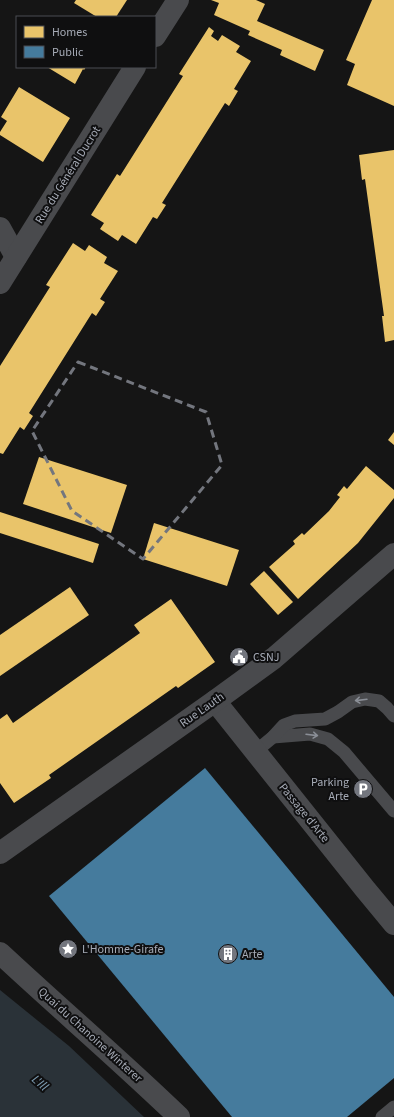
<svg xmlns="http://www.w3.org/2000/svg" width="394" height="1117" font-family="'Source Sans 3',sans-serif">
  <rect width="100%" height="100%" fill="#151515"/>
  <!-- water -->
  <path fill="#2a3238" d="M 0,990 L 69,1046 L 144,1117 L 0,1117 Z"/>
  <!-- homes -->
  <g fill="#e9c46a">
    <path d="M 76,0 L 127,0 L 116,17 L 97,17 L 74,3 Z"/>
    <path d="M 211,0 L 256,0 L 265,4 L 257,21 L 324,50 L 315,71 L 280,55 L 282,50 L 248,35 L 250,31 L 214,15 L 219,3 Z"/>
    <path d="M 372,0 L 394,0 L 394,106 L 347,85 L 355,64 L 346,60 Z"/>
    <path d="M 209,27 L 214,31 L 211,36 L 218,41 L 222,35 L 240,46 L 236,52 L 251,61 L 234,89 L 238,91 L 229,106 L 225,103 L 162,203 L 166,205 L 157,219 L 153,217 L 136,244 L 122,235 L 118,241 L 100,229 L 104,223 L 91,215 L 117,174 L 120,176 L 183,76 L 179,74 Z"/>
    <path d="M 47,67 L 86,67 L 84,70 L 83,69 L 75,84 Z"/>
    <path d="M 19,87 L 70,118 L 43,162 L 0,135 L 0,132 L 7,121 L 1,117 Z"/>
    <path d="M 394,150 L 394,340 L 385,342 L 382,316 L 384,316 L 365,179 L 362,180 L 359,155 Z"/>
    <path d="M 73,243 L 85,251 L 89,245 L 107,257 L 104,263 L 118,271 L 100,299 L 105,302 L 96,316 L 92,313 L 29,413 L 33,416 L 24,430 L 20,427 L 3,454 L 0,453 L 0,366 L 50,287 L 46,285 Z"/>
    <path d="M 394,432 L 394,445 L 388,440 Z"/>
    <path d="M 39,457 L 127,485 L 111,533 L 23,504 Z"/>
    <path d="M 366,466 L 394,490 L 394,498 L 358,543 L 298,599 L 269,567 L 295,544 L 293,541 L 302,533 L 304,535 L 329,511 L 340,497 L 337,495 L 344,486 L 347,489 Z"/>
    <path d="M 0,512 L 99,544 L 93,563 L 0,533 Z"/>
    <path d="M 154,523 L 239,550 L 227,586 L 143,559 Z"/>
    <path d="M 264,571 L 293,602 L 278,615 L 250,584 Z"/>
    <path d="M 70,587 L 89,615 L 0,676 L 0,635 Z"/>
    <path d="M 171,599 L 215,662 L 178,688 L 176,686 L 49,775 L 51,778 L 14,803 L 0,783 L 0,719 L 7,714 L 13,723 L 140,633 L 134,625 Z"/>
  </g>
  <!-- public -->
  <path fill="#457b9d" d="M 205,768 L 394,997 L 394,1078 L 347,1117 L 232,1117 L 49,896 Z"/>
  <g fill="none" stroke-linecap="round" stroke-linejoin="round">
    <!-- lane -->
    <g stroke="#494a4d" stroke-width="13">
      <path d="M 273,737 L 310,734 L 328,739 L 344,752 L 394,811"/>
      <path d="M 255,752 L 273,737 L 284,725 L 295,721 L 325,719 L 338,712 L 352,702 L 365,699 L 379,701 L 387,708 L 394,716"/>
      <path d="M 382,1117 L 394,1107"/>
    </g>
    <!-- street -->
    <g stroke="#494a4d" stroke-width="22">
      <path d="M 155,36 L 178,0"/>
      <path d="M 0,228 L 16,257"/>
      <path d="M 0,283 L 135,67"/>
      <path d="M 215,701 L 365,889 L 394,924"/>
      <path d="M 0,853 L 215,701 L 274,658 L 394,554"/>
      <path d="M 0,953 C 59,1008 121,1061 179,1117"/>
    </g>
  </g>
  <!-- one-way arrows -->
  <defs><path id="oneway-shaft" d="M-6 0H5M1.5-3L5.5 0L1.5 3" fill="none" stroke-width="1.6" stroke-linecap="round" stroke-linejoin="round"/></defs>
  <g stroke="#8a8e96">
    <use href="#oneway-shaft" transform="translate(361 700) rotate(173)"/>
    <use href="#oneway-shaft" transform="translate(312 735) rotate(7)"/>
  </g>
  <!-- marked area -->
  <path fill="none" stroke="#73767e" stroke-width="3" stroke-dasharray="8 5" stroke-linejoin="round" d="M 78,362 L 206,412 L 222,465 L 143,559 L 72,511 L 32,431 Z"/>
  <!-- icons -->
  <defs>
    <symbol id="civic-disc" viewBox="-11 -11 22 22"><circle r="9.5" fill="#73767e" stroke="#0f0f10"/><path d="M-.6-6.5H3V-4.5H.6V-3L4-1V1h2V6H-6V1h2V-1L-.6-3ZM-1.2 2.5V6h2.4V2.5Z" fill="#fff"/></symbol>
    <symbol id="parking-disc" viewBox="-11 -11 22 22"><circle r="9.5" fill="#73767e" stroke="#0f0f10"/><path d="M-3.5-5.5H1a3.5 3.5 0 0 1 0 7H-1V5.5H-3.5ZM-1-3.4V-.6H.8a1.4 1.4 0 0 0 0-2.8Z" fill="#fff"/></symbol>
    <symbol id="sight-disc" viewBox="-11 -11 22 22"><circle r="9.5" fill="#73767e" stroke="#0f0f10"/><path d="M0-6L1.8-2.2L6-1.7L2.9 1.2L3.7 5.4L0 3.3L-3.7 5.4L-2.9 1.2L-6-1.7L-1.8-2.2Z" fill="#fff"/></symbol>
    <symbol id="building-disc" viewBox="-11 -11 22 22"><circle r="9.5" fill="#73767e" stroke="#0f0f10"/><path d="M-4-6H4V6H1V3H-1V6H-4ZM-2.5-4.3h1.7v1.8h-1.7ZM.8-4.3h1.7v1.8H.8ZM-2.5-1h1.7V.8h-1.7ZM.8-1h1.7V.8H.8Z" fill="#fff"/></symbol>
  </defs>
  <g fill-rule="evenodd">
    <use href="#civic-disc" x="228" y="646" width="22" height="22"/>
    <use href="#parking-disc" x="352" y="778" width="22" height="22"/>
    <use href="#sight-disc" x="57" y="938" width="22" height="22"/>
    <use href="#building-disc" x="217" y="943" width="22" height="22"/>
  </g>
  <g text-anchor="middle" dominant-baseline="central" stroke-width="4" stroke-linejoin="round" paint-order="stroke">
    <!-- street labels -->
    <g font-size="12" fill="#a6abb6" stroke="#0f0f10">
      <text transform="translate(68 175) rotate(-58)">Rue du Général Ducrot</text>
      <text transform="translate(202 710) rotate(-35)">Rue Lauth</text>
      <text transform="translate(304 813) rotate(51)">Passage d'Arte</text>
      <text transform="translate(90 1035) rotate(42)">Quai du Chanoine Winterer</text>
    </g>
    <!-- poi labels -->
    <g font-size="12" fill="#a6abb6" stroke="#0f0f10" text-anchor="start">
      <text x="253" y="657">CSNJ</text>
      <text x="349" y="782" text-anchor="end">Parking<tspan x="349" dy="14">Arte</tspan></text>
      <text x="82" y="949">L'Homme-Girafe</text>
      <text x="242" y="954">Arte</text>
    </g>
    <!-- water labels -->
    <g font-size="13" font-style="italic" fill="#7d9bb0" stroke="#0f0f10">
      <text transform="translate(40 1083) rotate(41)">L'Ill</text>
    </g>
  </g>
  <!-- legend -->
  <rect x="16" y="16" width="140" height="52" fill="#0f0f10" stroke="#4b4d52"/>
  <rect x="24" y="26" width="20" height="12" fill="#e9c46a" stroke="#4b4d52"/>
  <text x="52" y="36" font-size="12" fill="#a6abb6">Homes</text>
  <rect x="24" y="46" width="20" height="12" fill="#457b9d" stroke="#4b4d52"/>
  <text x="52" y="56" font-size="12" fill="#a6abb6">Public</text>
</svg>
